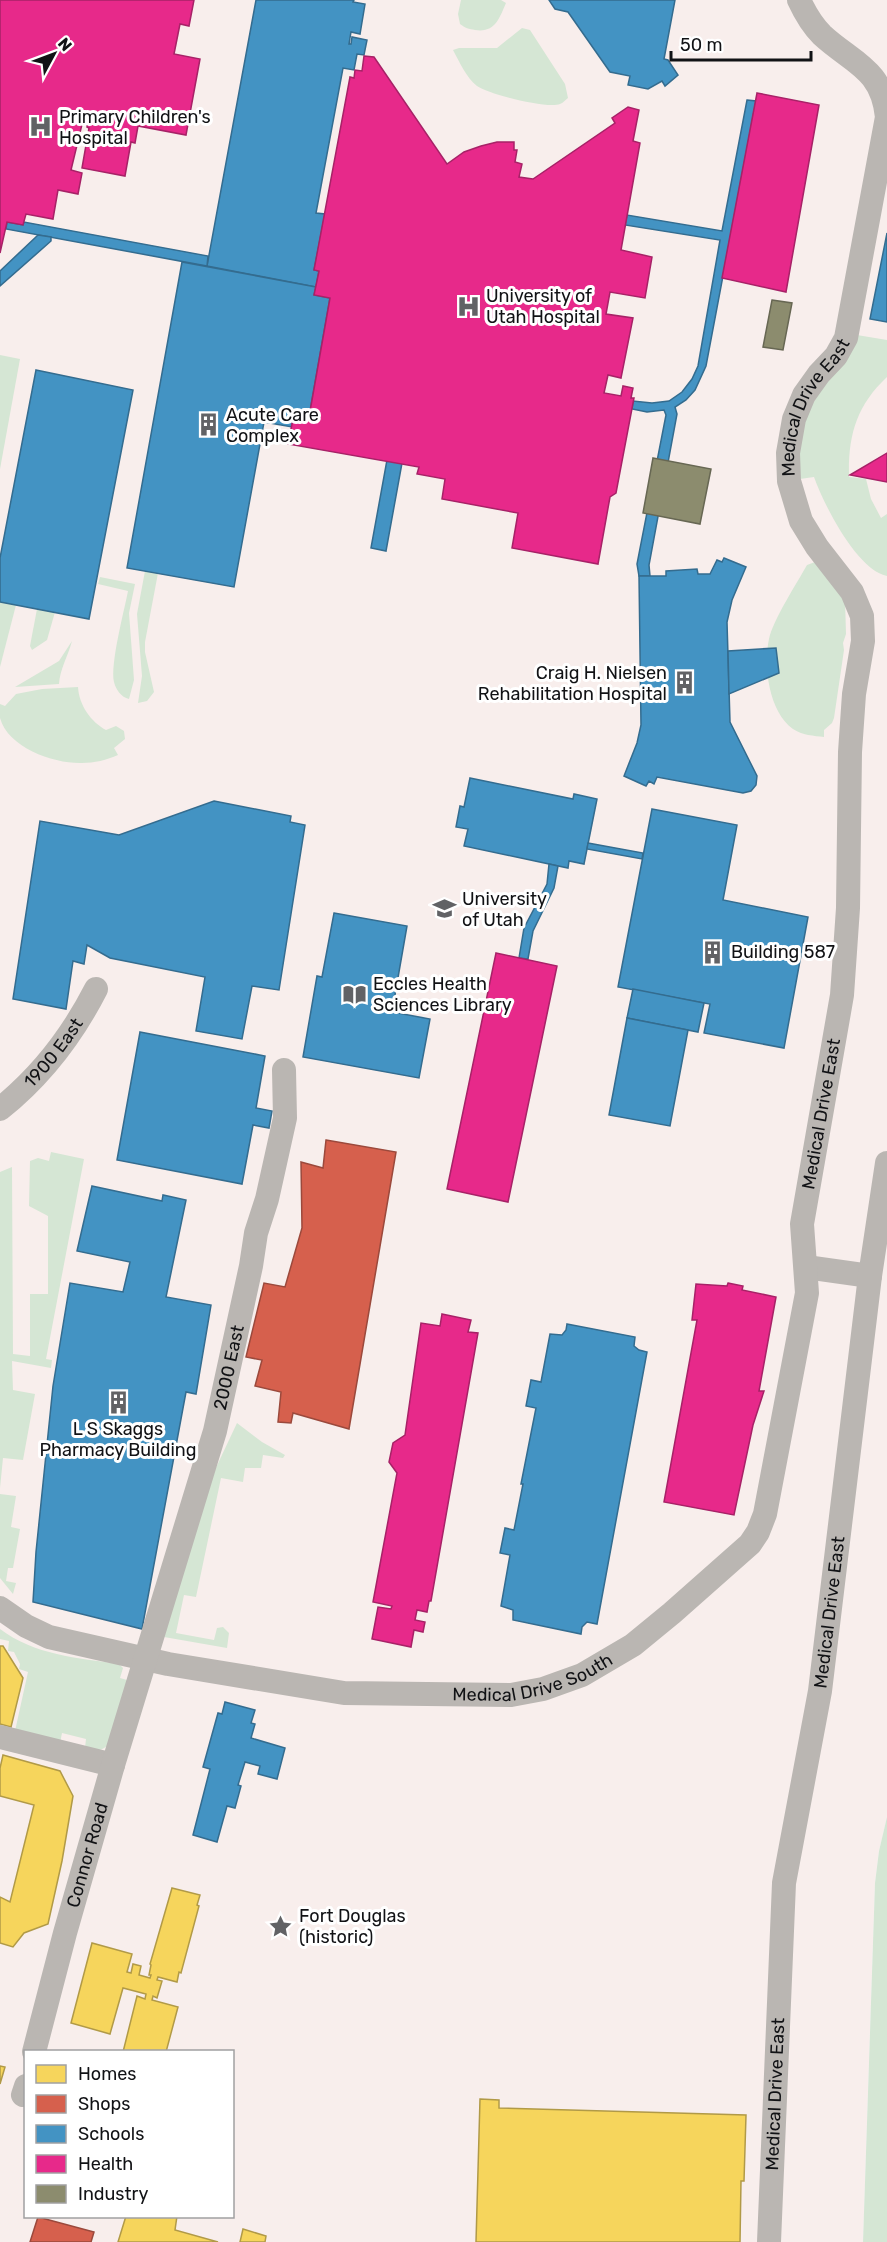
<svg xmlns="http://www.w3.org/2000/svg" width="887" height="2242" font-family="Rubik,sans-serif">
  <rect width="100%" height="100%" fill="#f5f7fa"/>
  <!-- education -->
  <path fill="#f8eeec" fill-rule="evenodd" d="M 0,0 L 887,0 L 887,1817 L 879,1851 L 875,1883 L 863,2242 L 0,2242 ZM 26,2052 L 232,2052 L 232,2216 L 26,2216 Z"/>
  <!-- green -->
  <g fill="#d5e6d4">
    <path d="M 461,0 L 501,0 L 506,3 C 499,19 495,33 475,30 C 469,29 465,28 460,24 L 458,14 Z"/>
    <path d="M 522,28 L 530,30 L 565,84 L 568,98 C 565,100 563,103 560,104 C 547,109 488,94 477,86 C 466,77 460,63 453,50 L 459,48 L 497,48 Z"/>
    <path d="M 857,335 L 887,340 L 887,377 C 856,406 848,436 849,477 L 866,479 L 871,499 L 881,518 L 887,514 L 887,576 C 857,570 824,505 814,477 L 800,479 C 799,469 798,457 799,447 C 805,404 833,370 857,335 Z"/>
    <path d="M 0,355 L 20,359 L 0,469 Z"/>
    <path d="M 815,562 L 845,599 L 846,634 L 843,643 L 844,650 L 834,718 L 832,723 L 824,730 L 824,737 C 814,736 802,735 793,729 C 769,712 763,666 769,639 C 773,620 797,583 807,565 Z"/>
    <path d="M 145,571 L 158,573 L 145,642 L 145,652 L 154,692 L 147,701 L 138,703 L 142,676 L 137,614 Z"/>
    <path d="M 100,577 L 135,584 L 129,613 L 134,680 L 129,699 C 121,697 116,690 114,682 C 110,664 124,612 128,591 L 98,584 Z"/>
    <path d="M 0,602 L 16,605 L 0,667 Z"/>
    <path d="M 37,609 L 55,612 L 47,640 L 32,650 L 30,646 Z"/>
    <path d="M 72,641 C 68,656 60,669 59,684 L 15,687 L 59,661 Z"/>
    <path d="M 78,687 C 79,705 91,722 106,730 L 116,726 L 124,731 L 125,739 L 114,748 L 118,755 C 107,760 94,763 82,763 C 55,764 8,748 0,718 C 0,714 0,708 0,704 L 5,706 L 16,694 L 42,689 Z"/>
    <path d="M 51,1152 L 84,1159 L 46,1359 L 52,1360 L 51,1368 L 12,1361 L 13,1390 L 35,1394 L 23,1460 L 3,1458 L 0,1488 L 0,1172 L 12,1167 L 13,1354 L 30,1356 L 30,1294 L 48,1294 L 48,1216 L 29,1206 L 30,1161 L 38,1158 L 49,1161 Z"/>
    <path d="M 237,1423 L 262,1442 L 285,1455 L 283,1458 L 263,1455 L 261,1468 L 245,1468 L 243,1482 L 221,1478 L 196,1597 L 184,1595 L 176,1633 L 214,1640 L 217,1628 L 223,1627 L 229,1633 L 227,1648 L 164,1637 L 213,1474 Z"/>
    <path d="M 0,1494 L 16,1496 L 11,1527 L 20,1529 L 13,1568 L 8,1568 L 6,1581 L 16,1583 L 13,1594 L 0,1578 Z"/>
    <path d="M 0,1629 C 34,1655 78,1658 119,1664 L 123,1668 L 120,1678 L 127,1680 L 110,1743 C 102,1752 96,1751 85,1748 L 86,1739 L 62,1733 L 60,1743 L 15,1731 L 28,1672 L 19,1669 L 20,1664 L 14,1652 L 8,1651 L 9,1641 L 0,1639 Z"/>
    <path d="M 887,1817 L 887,2242 L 863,2242 L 875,1883 L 879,1851 Z"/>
  </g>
  <!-- homes -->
  <g fill="#f6d55c" stroke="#b19a47" stroke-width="1.5">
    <path d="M 0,1646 L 3,1646 L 23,1678 L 11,1727 L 0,1724 Z"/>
    <path d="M 3,1755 L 60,1771 L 73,1796 L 62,1861 L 48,1924 L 24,1933 L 13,1947 L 0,1943 L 0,1897 L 10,1902 L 34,1805 L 0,1796 L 0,1768 Z"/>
    <path d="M 172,1888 L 200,1895 L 197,1905 L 199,1906 L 181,1973 L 179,1972 L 177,1982 L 158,1977 L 157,1980 L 162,1981 L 157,1998 L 153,1996 L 152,2000 L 178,2007 L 166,2052 L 123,2052 L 137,1996 L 145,1999 L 146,1994 L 123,1988 L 110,2034 L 71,2023 L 92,1943 L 132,1954 L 127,1972 L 131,1973 L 133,1964 L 141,1966 L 139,1975 L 150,1978 L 151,1975 L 149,1975 L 151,1965 L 150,1964 Z"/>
    <path d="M 0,2066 L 5,2067 L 0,2084 Z"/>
    <path d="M 480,2099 L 499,2100 L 499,2108 L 746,2115 L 744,2181 L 741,2181 L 740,2242 L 476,2242 Z"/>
    <path d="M 126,2216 L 177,2216 L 175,2230 L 218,2242 L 118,2242 Z"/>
    <path d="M 243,2229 L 266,2236 L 265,2242 L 240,2242 Z"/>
  </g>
  <!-- shops -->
  <g fill="#d6604d" stroke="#9b493c" stroke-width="1.5">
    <path d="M 326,1140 L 396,1152 L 349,1429 L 293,1413 L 291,1423 L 278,1422 L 281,1392 L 255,1386 L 262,1360 L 246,1357 L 264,1283 L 285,1287 L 302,1228 L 301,1162 L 323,1168 Z"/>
    <path d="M 38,2217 L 94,2232 L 91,2242 L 30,2242 Z"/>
  </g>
  <!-- schools -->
  <g fill="#4393c3" stroke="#346c8f" stroke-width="1.5">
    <path d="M 256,0 L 354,0 L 353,2 L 365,4 L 360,34 L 351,32 L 349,44 L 351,44 L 352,37 L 367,40 L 364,55 L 357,54 L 354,70 L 343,68 L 316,213 L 325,214 L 314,270 L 319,271 L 316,287 L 207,266 Z"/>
    <path d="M 549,0 L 675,0 L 664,59 L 668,60 L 678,75 L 665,86 L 662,81 L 648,89 L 628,85 L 630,76 L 610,72 L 568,12 L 555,9 Z"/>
    <path d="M 747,100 L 756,101 L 706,366 L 695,390 L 686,400 L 675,407 L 677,414 L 649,565 L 650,576 L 639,576 L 637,564 L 666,415 L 664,410 L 647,412 L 632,409 L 633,401 L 652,403 L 669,401 L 682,392 L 692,379 L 698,366 L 720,240 L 625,225 L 627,215 L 722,231 Z"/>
    <path d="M 7,222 L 23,225 L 24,222 L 208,256 L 207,266 L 6,229 Z"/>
    <path d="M 887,233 L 887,322 L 870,319 Z"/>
    <path d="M 38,235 L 51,237 L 51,241 L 0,286 L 0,271 Z"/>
    <path d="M 182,262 L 316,287 L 314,295 L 330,298 L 309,417 L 294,414 L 292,427 L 264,422 L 234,587 L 127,568 Z"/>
    <path d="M 36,370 L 133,390 L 89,619 L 0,602 L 0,558 Z"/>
    <path d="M 387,460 L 402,463 L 386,551 L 371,548 Z"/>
    <path d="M 724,558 L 746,567 L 732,600 L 727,622 L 730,722 L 757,776 L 756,785 L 751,791 L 743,793 L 657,777 L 654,784 L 649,781 L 646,786 L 624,776 L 637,743 L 641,725 L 639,576 L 666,576 L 666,571 L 697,569 L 698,574 L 710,574 L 717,560 L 722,562 Z"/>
    <path d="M 776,648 L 779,673 L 729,694 L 728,651 Z"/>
    <path d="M 470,778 L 573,799 L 574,794 L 597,799 L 584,864 L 569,861 L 568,868 L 464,846 L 468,829 L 456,827 L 460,806 L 464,807 Z"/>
    <path d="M 214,801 L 291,816 L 290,822 L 305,825 L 279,990 L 252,986 L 242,1039 L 196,1031 L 205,977 L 110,958 L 87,945 L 84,964 L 73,961 L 66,1009 L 13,999 L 40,821 L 119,835 Z"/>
    <path d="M 652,809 L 737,825 L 723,900 L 808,917 L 784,1048 L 704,1033 L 710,1004 L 618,987 Z"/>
    <path d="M 588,843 L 643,853 L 642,859 L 587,849 Z"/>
    <path d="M 549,864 L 558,866 L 554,888 L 533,931 L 528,959 L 519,958 L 524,928 L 547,884 Z"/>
    <path d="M 334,913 L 407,926 L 392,1012 L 430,1019 L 419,1078 L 303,1057 L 317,976 L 322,977 Z"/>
    <path d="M 633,989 L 704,1003 L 698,1032 L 627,1018 Z"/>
    <path d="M 627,1018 L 688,1030 L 670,1126 L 609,1115 Z"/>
    <path d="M 140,1032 L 265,1056 L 256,1108 L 272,1111 L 269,1128 L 253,1125 L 242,1184 L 117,1160 Z"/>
    <path d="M 92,1186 L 162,1201 L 163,1195 L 186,1200 L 166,1297 L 211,1305 L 196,1394 L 186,1392 L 142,1629 L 33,1602 L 36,1552 L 53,1386 L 70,1283 L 123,1292 L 130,1262 L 77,1251 Z"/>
    <path d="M 567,1324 L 635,1337 L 634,1346 L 639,1350 L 647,1352 L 597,1624 L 587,1622 L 582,1627 L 581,1634 L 513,1620 L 513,1610 L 501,1606 L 510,1555 L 500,1553 L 505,1528 L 514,1530 L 523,1484 L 521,1484 L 536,1408 L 526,1406 L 531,1380 L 541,1382 L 550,1334 L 562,1335 L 566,1330 Z"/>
    <path d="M 225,1702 L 255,1710 L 251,1723 L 255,1724 L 251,1738 L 285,1748 L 277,1779 L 258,1774 L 260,1766 L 245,1762 L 238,1785 L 241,1786 L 235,1808 L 227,1806 L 217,1842 L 193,1835 L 210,1769 L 203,1767 L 218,1713 L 222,1714 Z"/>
  </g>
  <!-- health -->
  <g fill="#e7298a" stroke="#a72267" stroke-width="1.5">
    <path d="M 0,0 L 194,0 L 189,26 L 180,24 L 174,54 L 200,59 L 186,135 L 138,126 L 135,143 L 131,142 L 125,176 L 82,168 L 89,128 L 87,127 L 89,117 L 84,116 L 71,170 L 82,173 L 78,194 L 58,190 L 53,219 L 26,214 L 23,225 L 7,222 L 0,253 Z"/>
    <path d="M 364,56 L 374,57 L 447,164 L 464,152 L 481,146 L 497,142 L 514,142 L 514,150 L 517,150 L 515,162 L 522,164 L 519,177 L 533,179 L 615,123 L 612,118 L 628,107 L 639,110 L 633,141 L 640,143 L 621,250 L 652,257 L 645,298 L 610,292 L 606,314 L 633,318 L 621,378 L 608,375 L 604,393 L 621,396 L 623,386 L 633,388 L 631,398 L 634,398 L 616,493 L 610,497 L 598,564 L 512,548 L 518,513 L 442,499 L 445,479 L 417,474 L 419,467 L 288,444 L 294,414 L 309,417 L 330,298 L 314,295 L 319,271 L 314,270 L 350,77 L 354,78 L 355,70 L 362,71 Z"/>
    <path d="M 757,93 L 819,105 L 786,292 L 722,278 Z"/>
    <path d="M 887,453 L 887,482 L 850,475 Z"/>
    <path d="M 496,953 L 557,966 L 508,1202 L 447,1189 Z"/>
    <path d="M 728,1283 L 743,1286 L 742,1290 L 776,1297 L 759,1391 L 764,1391 L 753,1425 L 734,1515 L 664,1502 L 697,1320 L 692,1320 L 696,1284 L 727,1286 Z"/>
    <path d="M 442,1314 L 471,1320 L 468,1332 L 478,1333 L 431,1601 L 429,1601 L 427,1612 L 417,1610 L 415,1620 L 425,1622 L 423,1632 L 414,1630 L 411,1647 L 372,1639 L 378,1607 L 391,1609 L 392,1606 L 373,1602 L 397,1473 L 389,1462 L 393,1443 L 405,1435 L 421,1323 L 440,1326 Z"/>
  </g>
  <!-- industry -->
  <g fill="#8c8c6e" stroke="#676753" stroke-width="1.5">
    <path d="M 772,300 L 792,303 L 783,350 L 763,347 Z"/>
    <path d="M 653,458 L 711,469 L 700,524 L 643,513 Z"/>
  </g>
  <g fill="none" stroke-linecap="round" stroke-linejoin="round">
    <!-- minor -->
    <g stroke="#bab6b2" stroke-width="24">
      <path id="s1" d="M 0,1109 C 40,1077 73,1034 96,989"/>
      <path d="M 806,1267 L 870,1276"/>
      <path id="s2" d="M 0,1608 L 26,1626 L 49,1637 L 168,1664 L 344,1693 L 511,1695 L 543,1689 L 582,1675 L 633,1645 L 672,1613 L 750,1544 L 758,1532 L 765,1514 L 807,1293 L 802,1224 L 842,995 L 848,908 L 850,752 L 854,694 L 863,641 L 862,616 L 852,592 L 817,547 L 801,521 L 789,481 L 788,453 L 794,419 L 804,395 L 819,374 L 836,356 L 846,338 L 887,117 C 882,68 852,63 822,35 C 812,25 805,13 799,0"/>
      <path d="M 0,1737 L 113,1765"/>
      <path id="s3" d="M 34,2052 L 65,1933 L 113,1765 L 215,1431 L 251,1266 L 256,1233 L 267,1199 L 285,1118 L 284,1070"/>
      <path d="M 23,2095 L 26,2086"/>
      <path id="s4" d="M 769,2242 L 784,1883 L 820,1691 L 870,1276 L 887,1163"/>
    </g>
  </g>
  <!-- icons -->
  <defs>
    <symbol id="hospital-bare" viewBox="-9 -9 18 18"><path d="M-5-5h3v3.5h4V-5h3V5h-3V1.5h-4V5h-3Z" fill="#616265" stroke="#fff" stroke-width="2.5" paint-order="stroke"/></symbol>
    <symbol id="building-bare" viewBox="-9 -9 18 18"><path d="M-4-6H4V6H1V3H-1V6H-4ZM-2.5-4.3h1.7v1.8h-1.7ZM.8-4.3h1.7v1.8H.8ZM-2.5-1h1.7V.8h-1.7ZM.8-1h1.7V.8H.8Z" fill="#616265" stroke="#fff" stroke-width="2.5" paint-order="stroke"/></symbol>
    <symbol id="university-bare" viewBox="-9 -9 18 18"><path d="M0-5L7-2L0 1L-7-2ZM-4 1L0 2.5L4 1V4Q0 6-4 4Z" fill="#616265" stroke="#fff" stroke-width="2.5" paint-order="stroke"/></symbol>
    <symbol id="library-bare" viewBox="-9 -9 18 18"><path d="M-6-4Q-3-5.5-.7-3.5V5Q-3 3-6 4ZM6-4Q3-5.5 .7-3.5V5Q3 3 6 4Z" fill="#616265" stroke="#fff" stroke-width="2.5" paint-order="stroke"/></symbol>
    <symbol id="sight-bare" viewBox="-9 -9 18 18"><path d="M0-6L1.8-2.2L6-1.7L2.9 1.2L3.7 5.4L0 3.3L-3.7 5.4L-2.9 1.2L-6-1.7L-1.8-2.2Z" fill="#616265" stroke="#fff" stroke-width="2.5" paint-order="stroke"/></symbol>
  </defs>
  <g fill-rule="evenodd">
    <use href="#hospital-bare" x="24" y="110" width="33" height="33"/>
    <use href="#hospital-bare" x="452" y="290" width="33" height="33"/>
    <use href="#building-bare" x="192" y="408" width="33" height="33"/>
    <use href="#building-bare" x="668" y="666" width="33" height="33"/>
    <use href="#university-bare" x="428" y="892" width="33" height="33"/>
    <use href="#building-bare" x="696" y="936" width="33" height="33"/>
    <use href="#library-bare" x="338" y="978" width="33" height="33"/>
    <use href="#building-bare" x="102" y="1386" width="33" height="33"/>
    <use href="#sight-bare" x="264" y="1910" width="33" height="33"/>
  </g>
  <g text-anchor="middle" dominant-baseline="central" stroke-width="6" stroke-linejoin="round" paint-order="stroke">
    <!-- poi labels -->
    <g font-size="18" fill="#111215" stroke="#fff" text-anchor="start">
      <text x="59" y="117">Primary Children's<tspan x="59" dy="21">Hospital</tspan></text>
      <text x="486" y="296">University of<tspan x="486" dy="21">Utah Hospital</tspan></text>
      <text x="226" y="415">Acute Care<tspan x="226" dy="21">Complex</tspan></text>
      <text x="667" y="673" text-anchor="end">Craig H. Nielsen<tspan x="667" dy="21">Rehabilitation Hospital</tspan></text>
      <text x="462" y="899">University<tspan x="462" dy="21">of Utah</tspan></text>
      <text x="731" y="952">Building 587</text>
      <text x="373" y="984">Eccles Health<tspan x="373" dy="21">Sciences Library</tspan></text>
      <text x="118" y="1429" text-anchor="middle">L S Skaggs<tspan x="118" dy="21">Pharmacy Building</tspan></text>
      <text x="299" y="1916">Fort Douglas<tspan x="299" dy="21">(historic)</tspan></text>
    </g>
    <!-- street labels -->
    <g font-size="18" fill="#111215" stroke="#fff">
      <text stroke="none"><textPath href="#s2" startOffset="1989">Medical Drive East</textPath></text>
      <text stroke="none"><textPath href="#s1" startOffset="78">1900 East</textPath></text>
      <text stroke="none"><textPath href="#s2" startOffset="1252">Medical Drive East</textPath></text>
      <text stroke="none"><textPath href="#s3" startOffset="712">2000 East</textPath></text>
      <text stroke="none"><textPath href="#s4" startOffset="634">Medical Drive East</textPath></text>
      <text stroke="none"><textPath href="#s2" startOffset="549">Medical Drive South</textPath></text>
      <text stroke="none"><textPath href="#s3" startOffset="204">Connor Road</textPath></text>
      <text stroke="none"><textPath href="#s4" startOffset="148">Medical Drive East</textPath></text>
    </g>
  </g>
  <!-- legend -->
  <rect x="24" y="2050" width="210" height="168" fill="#ffffff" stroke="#a0a0a1" stroke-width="1.5"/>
  <rect x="36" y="2065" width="30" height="18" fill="#f6d55c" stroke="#a0a0a1" stroke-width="1.5"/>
  <text x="78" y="2080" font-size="18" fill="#111215">Homes</text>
  <rect x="36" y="2095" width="30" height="18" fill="#d6604d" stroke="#a0a0a1" stroke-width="1.5"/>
  <text x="78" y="2110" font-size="18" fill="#111215">Shops</text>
  <rect x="36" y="2125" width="30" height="18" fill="#4393c3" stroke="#a0a0a1" stroke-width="1.5"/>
  <text x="78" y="2140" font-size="18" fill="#111215">Schools</text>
  <rect x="36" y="2155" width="30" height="18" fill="#e7298a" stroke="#a0a0a1" stroke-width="1.5"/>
  <text x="78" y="2170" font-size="18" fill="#111215">Health</text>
  <rect x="36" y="2185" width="30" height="18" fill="#8c8c6e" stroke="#a0a0a1" stroke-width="1.5"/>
  <text x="78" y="2200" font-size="18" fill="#111215">Industry</text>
  <!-- north arrow -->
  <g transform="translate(54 54) rotate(49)" stroke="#ffffff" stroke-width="4.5" paint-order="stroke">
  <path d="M0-4.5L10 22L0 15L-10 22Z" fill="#111215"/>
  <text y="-9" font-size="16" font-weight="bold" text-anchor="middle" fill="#111215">N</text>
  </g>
  <!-- scale -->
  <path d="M671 51v9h140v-9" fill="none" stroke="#111215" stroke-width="3"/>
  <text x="680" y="51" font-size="18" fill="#111215" stroke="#ffffff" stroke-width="4.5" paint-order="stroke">50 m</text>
</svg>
